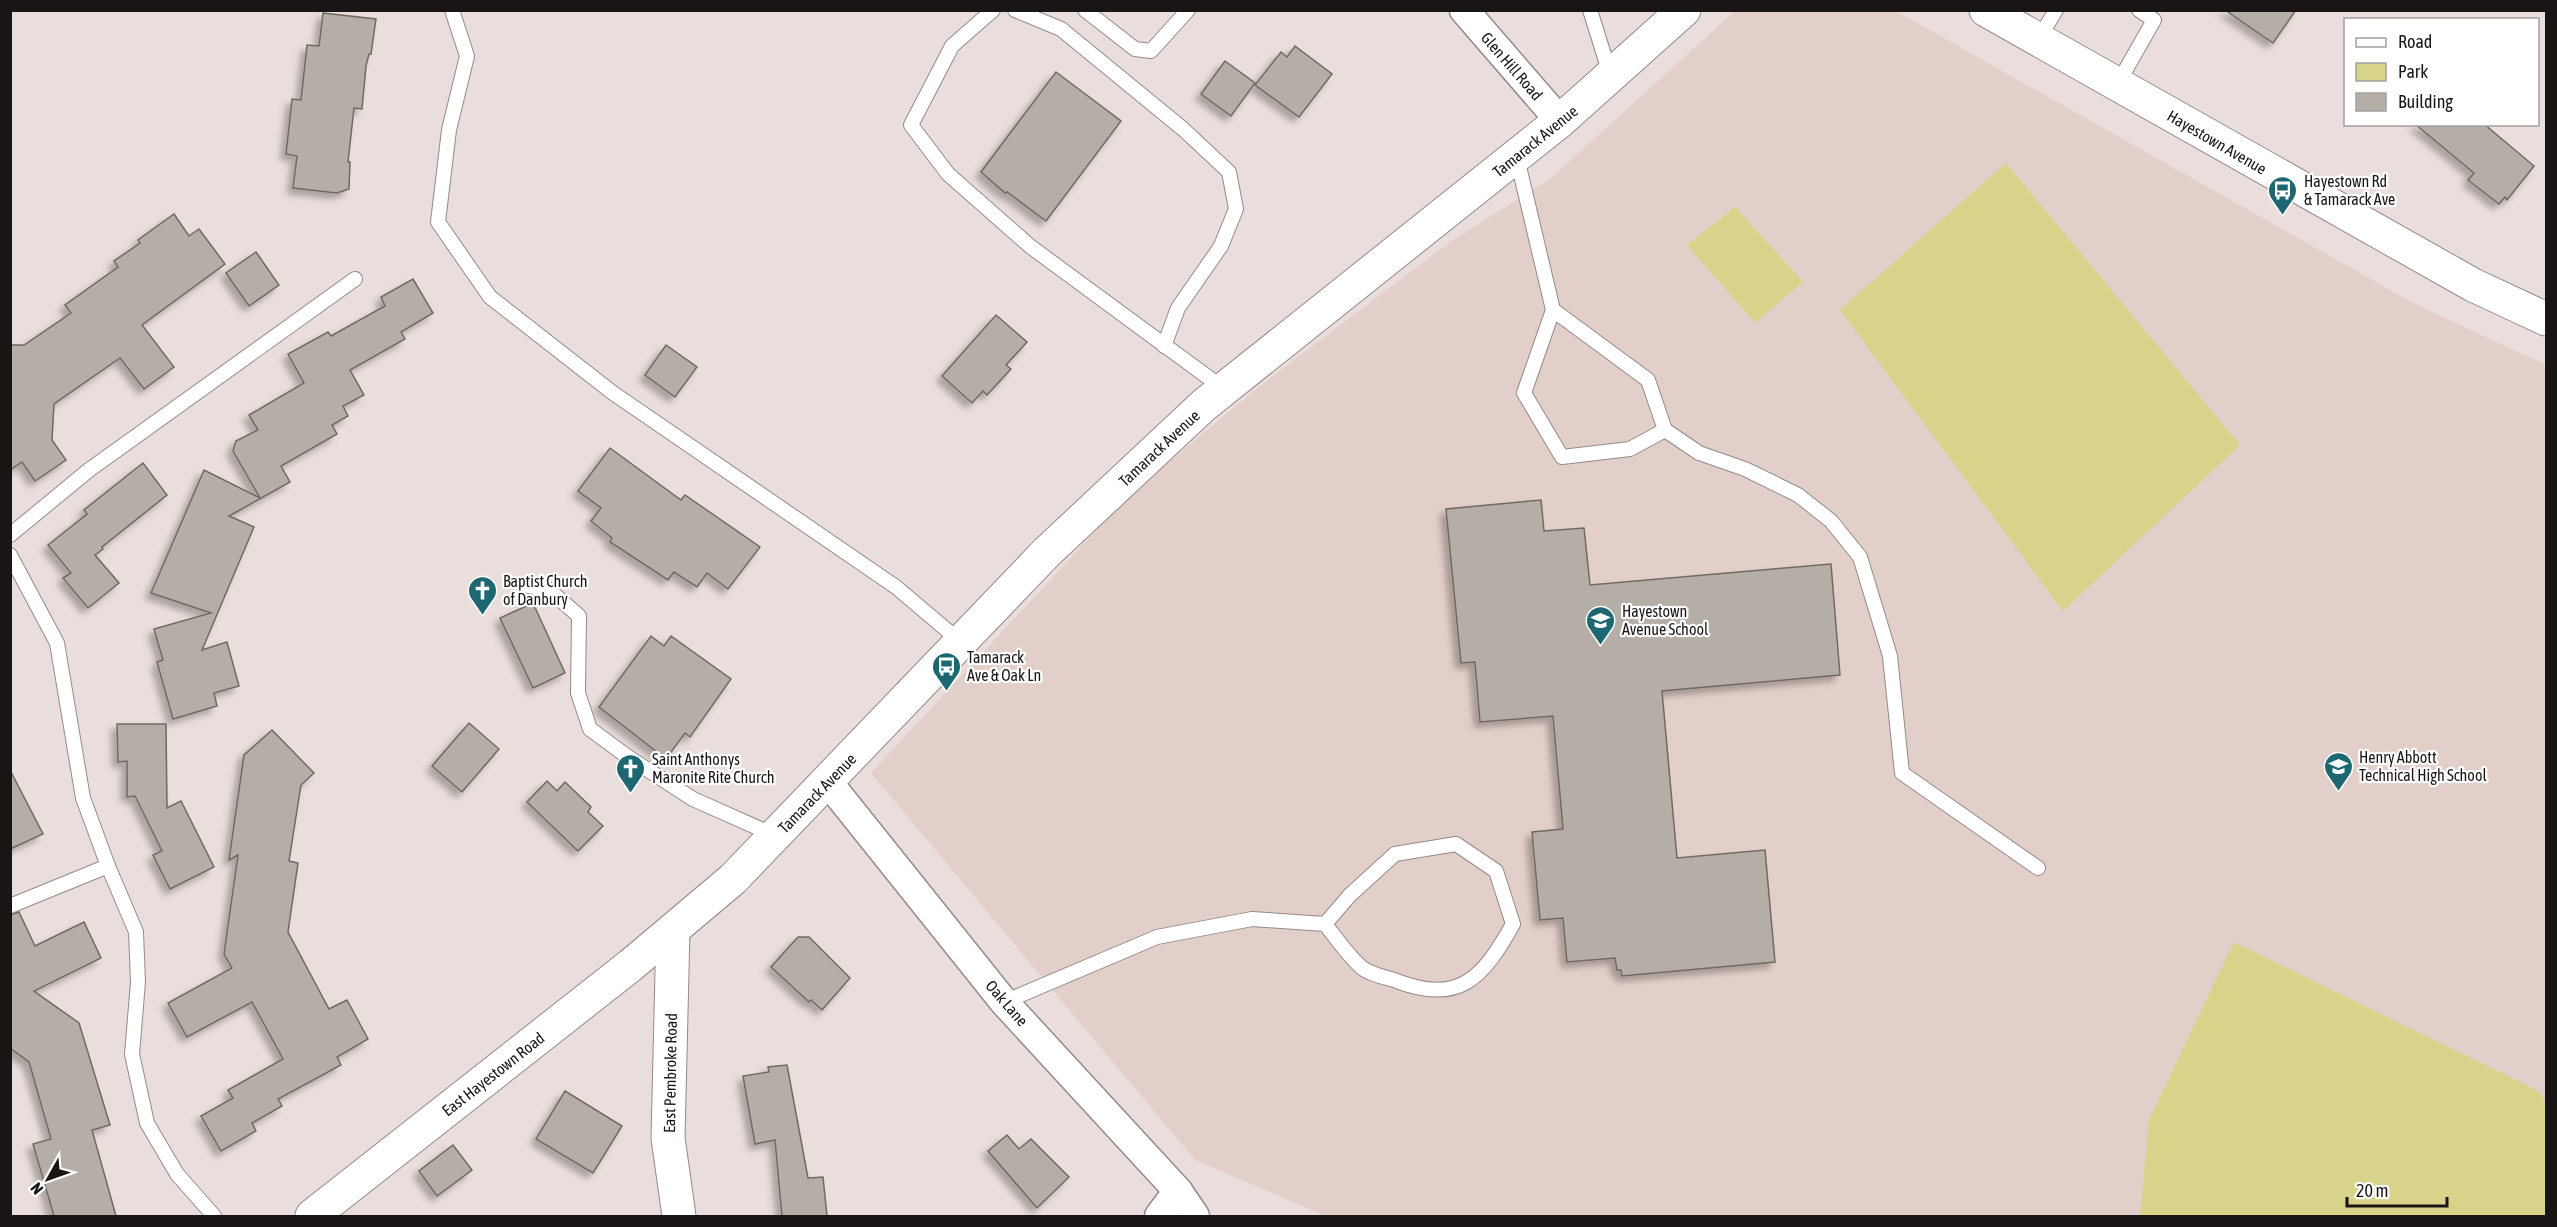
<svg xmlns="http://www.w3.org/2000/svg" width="2557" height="1227" font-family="'Asap Condensed',sans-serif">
  <defs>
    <filter id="shadow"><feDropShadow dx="-5.5" dy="5.5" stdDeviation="3" flood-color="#0004"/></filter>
  </defs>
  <rect width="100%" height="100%" fill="#e9dedb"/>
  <!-- built -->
  <path fill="#e2cfc9" d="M 1735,11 L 1896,11 L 2415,304 L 2546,365 L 2546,1216 L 1326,1216 L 1195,1160 L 871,773 L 1107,519 L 1169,462 L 1265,382 L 1453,240 L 1550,179 Z"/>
  <!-- park -->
  <g fill="#d7d38a">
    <path d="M 2006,163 L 2240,445 L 2063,611 L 1840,310 Z"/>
    <path d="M 1735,207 L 1803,282 L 1755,323 L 1687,245 Z"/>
    <path d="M 2234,942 L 2540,1092 L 2546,1107 L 2546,1208 L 2543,1216 L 2140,1216 L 2149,1120 Z"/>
  </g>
  <!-- building -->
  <g fill="#b5aea7" stroke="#706a63" stroke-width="1.5" filter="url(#shadow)">
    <path d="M 2225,10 L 2296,10 L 2273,43 Z"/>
    <path d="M 323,13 L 376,19 L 371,54 L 369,54 L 366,66 L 362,109 L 354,108 L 348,162 L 350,162 L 349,189 L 337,193 L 293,188 L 297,156 L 286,154 L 292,99 L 301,100 L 307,45 L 319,46 Z"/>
    <path d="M 1295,46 L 1332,74 L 1299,117 L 1255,85 L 1281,52 L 1287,57 Z"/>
    <path d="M 1225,61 L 1255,83 L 1231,116 L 1201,94 Z"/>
    <path d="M 1056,72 L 1121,121 L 1046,221 L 1007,192 L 1005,193 L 981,172 Z"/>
    <path d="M 2415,124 L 2484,124 L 2534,166 L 2507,200 L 2505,197 L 2499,204 L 2468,180 L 2474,173 Z"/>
    <path d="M 174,214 L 189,236 L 199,229 L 225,264 L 142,325 L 174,367 L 144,389 L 120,358 L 54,404 L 52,440 L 66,460 L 35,481 L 22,462 L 10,470 L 10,345 L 24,345 L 71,313 L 65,305 L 118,267 L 114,261 L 140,243 L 138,240 Z"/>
    <path d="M 256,252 L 279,285 L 249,306 L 226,273 Z"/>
    <path d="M 413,279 L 433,313 L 401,332 L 405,339 L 350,370 L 364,395 L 343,406 L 348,416 L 332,425 L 337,434 L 281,466 L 290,482 L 229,516 L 254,527 L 202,650 L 227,642 L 239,686 L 214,693 L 217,706 L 173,719 L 157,662 L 163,660 L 154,629 L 211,613 L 151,593 L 204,470 L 260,498 L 233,451 L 236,441 L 258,430 L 249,415 L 304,383 L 288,354 L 328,332 L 331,336 L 385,306 L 381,297 Z"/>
    <path d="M 996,315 L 1027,342 L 1006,365 L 1011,369 L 987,395 L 983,391 L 972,403 L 942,376 Z"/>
    <path d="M 666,345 L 697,367 L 675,397 L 645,375 Z"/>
    <path d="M 610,448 L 681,500 L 685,495 L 760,547 L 728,589 L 707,573 L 697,587 L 674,572 L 668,580 L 610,542 L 612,538 L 591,521 L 601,508 L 578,491 Z"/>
    <path d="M 143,463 L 167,495 L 102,547 L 103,549 L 95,555 L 119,583 L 88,608 L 63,578 L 71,573 L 48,545 L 87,514 L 84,510 Z"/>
    <path d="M 1541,500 L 1544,531 L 1584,528 L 1590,585 L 1831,564 L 1840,675 L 1662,691 L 1677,858 L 1765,850 L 1775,962 L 1622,976 L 1621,970 L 1617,970 L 1615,958 L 1567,962 L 1563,918 L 1540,920 L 1532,832 L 1563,829 L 1553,716 L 1480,722 L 1475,662 L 1461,663 L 1446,509 Z"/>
    <path d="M 533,603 L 565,673 L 533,688 L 500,618 Z"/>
    <path d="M 651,636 L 664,646 L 671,636 L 731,679 L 690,737 L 685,733 L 666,759 L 599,707 Z"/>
    <path d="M 469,723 L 499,749 L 462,792 L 432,766 Z"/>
    <path d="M 117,724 L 166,724 L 167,808 L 181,801 L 214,867 L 170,889 L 153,855 L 162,851 L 135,796 L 127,797 L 127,761 L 118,762 Z"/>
    <path d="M 272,730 L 314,773 L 301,785 L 289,861 L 298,863 L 288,932 L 329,1009 L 347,1000 L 368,1039 L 337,1057 L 341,1065 L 278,1099 L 282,1106 L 252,1123 L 256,1131 L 221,1151 L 201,1116 L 233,1098 L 228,1090 L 283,1059 L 252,1002 L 187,1037 L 168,1003 L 232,968 L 224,954 L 238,855 L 229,860 L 244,755 Z"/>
    <path d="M 10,770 L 43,834 L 10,849 Z"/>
    <path d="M 547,781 L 557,791 L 565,782 L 591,807 L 588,812 L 603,826 L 578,851 L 527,802 Z"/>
    <path d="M 19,912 L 35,946 L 84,922 L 101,958 L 34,991 L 79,1023 L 110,1125 L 92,1130 L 116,1216 L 54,1216 L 33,1144 L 51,1139 L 29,1062 L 10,1048 L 10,915 Z"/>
    <path d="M 798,937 L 809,937 L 850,978 L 822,1010 L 811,1000 L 809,1002 L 771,967 Z"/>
    <path d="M 787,1065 L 808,1178 L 823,1177 L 827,1216 L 782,1216 L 775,1140 L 755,1144 L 743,1076 L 769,1072 L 768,1067 Z"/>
    <path d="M 565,1091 L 622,1126 L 593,1173 L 536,1139 Z"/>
    <path d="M 1007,1135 L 1019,1149 L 1031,1139 L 1069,1177 L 1037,1208 L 988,1151 Z"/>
    <path d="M 453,1145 L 472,1170 L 437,1196 L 419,1171 Z"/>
  </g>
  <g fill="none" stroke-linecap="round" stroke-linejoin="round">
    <defs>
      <g id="lane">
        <path d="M 452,10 L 467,56 L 449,130 L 438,222 L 490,297 L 613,393 L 896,587 L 961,642"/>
        <path d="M 993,10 L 952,46 L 911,125 L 948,174 L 1031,247 L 1224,389"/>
        <path d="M 1015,10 L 1061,29 L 1183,129 L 1229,172 L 1236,209 L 1221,246 L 1178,308 L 1164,346"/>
        <path d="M 1085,10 L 1135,49 L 1151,51 L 1188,10"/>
        <path d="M 1590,10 L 1610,74"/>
        <path d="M 2038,40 L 2056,10"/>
        <path d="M 2117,85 L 2154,20 L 2139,10"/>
        <path d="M 1517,158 L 1553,310 L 1524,393 L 1562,457 L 1630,449 L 1665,430 L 1648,380 L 1553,310"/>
        <path d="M 1665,430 L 1699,453 L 1745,469 L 1798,495 L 1831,521 L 1860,557 L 1890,656 L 1902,773 L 2038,868"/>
        <path d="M 10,535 L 89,470 L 355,279"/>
        <path d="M 10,555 L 57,643 L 83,798 L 108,866 L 136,932 L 138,982 L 132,1054 L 147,1123 L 177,1174 L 214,1216"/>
        <path d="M 523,585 L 548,589 L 579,616 L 578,693 L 590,729 L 628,757 L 693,799 L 774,835"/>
        <path d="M 10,906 L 108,866"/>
        <path d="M 1004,1002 L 1157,937 L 1252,919 L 1325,924 C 1336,938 1347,954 1360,966 C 1368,974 1384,977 1394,980 C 1459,1006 1483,978 1513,924 L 1496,871 L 1456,844 L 1395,854 L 1350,895 L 1325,924"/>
      </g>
      <g id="street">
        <path d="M 1464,10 L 1560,121"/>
        <path d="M 828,782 L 1004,1002 L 1178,1191 L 1195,1216"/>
        <path d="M 1159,1216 L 1178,1191"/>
      </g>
      <g id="secondary">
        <path d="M 1986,10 L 2473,285 L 2546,319"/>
        <path d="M 673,930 L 668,1138 L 679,1216"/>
        <path d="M 312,1216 L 631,965 L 733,879 L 1047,552 L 1204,405 L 1560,121 L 1684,10"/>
      </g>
    </defs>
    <!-- lane casing -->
    <use href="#lane" stroke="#948a87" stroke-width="16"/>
    <!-- street casing -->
    <use href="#street" stroke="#948a87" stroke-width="31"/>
    <!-- secondary casing -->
    <use href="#secondary" stroke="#948a87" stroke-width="35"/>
    <!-- lane -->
    <use href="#lane" stroke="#fff" stroke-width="14"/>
    <!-- street -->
    <use href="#street" stroke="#fff" stroke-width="28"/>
    <!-- secondary -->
    <use href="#secondary" stroke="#fff" stroke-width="33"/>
  </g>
  <!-- icons -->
  <defs>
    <symbol id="bus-pin" viewBox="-11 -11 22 30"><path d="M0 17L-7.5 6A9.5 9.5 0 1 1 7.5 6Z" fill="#1c6771" stroke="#fff"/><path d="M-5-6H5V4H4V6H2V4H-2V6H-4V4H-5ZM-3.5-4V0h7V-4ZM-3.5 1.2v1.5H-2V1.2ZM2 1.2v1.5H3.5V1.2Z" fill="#fff"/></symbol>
    <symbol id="church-pin" viewBox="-11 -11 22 30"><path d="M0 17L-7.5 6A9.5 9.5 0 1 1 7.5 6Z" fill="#1c6771" stroke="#fff"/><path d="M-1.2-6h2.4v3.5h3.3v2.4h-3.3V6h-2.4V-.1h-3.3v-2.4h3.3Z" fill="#fff"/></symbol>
    <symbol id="school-pin" viewBox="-11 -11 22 30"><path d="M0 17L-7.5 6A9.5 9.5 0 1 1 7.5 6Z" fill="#1c6771" stroke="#fff"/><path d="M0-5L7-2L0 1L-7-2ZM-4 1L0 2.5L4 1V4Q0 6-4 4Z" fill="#fff"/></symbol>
  </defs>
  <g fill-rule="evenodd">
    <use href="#bus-pin" x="2266" y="174" width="33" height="45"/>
    <use href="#church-pin" x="466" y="574" width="33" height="45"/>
    <use href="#school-pin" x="1584" y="604" width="33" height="45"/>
    <use href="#bus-pin" x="930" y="650" width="33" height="45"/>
    <use href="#school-pin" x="2322" y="750" width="33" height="45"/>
    <use href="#church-pin" x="614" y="752" width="33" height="45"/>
  </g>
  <g text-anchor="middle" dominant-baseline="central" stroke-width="4.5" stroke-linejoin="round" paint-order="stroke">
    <!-- street labels -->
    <g font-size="16" fill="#191514" stroke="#fff">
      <text transform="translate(1512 66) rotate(49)">Glen Hill Road</text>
      <text transform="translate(1535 141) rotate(-39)">Tamarack Avenue</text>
      <text transform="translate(2217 142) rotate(30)">Hayestown Avenue</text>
      <text transform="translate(1159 448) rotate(-43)">Tamarack Avenue</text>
      <text transform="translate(817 793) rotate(-46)">Tamarack Avenue</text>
      <text transform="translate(1007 1003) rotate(49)">Oak Lane</text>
      <text transform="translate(670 1073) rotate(-89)">East Pembroke Road</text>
      <text transform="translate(493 1074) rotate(-38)">East Hayestown Road</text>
    </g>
    <!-- poi labels -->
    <g font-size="16" fill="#191514" stroke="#fff" text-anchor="start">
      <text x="2304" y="181">Hayestown Rd<tspan x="2304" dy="18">&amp; Tamarack Ave</tspan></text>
      <text x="503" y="581">Baptist Church<tspan x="503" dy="18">of Danbury</tspan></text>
      <text x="1622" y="611">Hayestown<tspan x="1622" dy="18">Avenue School</tspan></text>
      <text x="967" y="657">Tamarack<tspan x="967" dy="18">Ave &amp; Oak Ln</tspan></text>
      <text x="2359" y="757">Henry Abbott<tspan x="2359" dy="18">Technical High School</tspan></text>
      <text x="652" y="759">Saint Anthonys<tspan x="652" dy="18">Maronite Rite Church</tspan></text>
    </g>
  </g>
  <!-- border -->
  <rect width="2557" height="1227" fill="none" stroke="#191514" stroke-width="24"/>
  <!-- legend -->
  <rect x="2344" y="18" width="195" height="108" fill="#ffffff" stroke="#a3a1a1" stroke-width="1.5"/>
  <rect x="2356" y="38" width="30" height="9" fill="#ffffff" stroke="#a3a1a1" stroke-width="1.5"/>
  <text x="2398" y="48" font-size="18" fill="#191514">Road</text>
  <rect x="2356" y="63" width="30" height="18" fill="#d7d38a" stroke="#a3a1a1" stroke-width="1.5"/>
  <text x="2398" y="78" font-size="18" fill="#191514">Park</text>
  <rect x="2356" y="93" width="30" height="18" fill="#b5aea7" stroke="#a3a1a1" stroke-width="1.5"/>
  <text x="2398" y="108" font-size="18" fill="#191514">Building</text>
  <!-- north arrow -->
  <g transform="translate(48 1179) rotate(230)" stroke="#ffffff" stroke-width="4.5" paint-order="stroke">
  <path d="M0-4.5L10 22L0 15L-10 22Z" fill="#191514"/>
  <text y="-9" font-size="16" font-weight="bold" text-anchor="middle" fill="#191514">N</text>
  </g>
  <!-- scale -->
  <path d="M2347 1197v9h100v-9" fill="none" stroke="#191514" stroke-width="3"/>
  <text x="2356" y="1197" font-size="18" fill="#191514" stroke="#ffffff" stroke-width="4.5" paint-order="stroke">20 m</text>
</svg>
